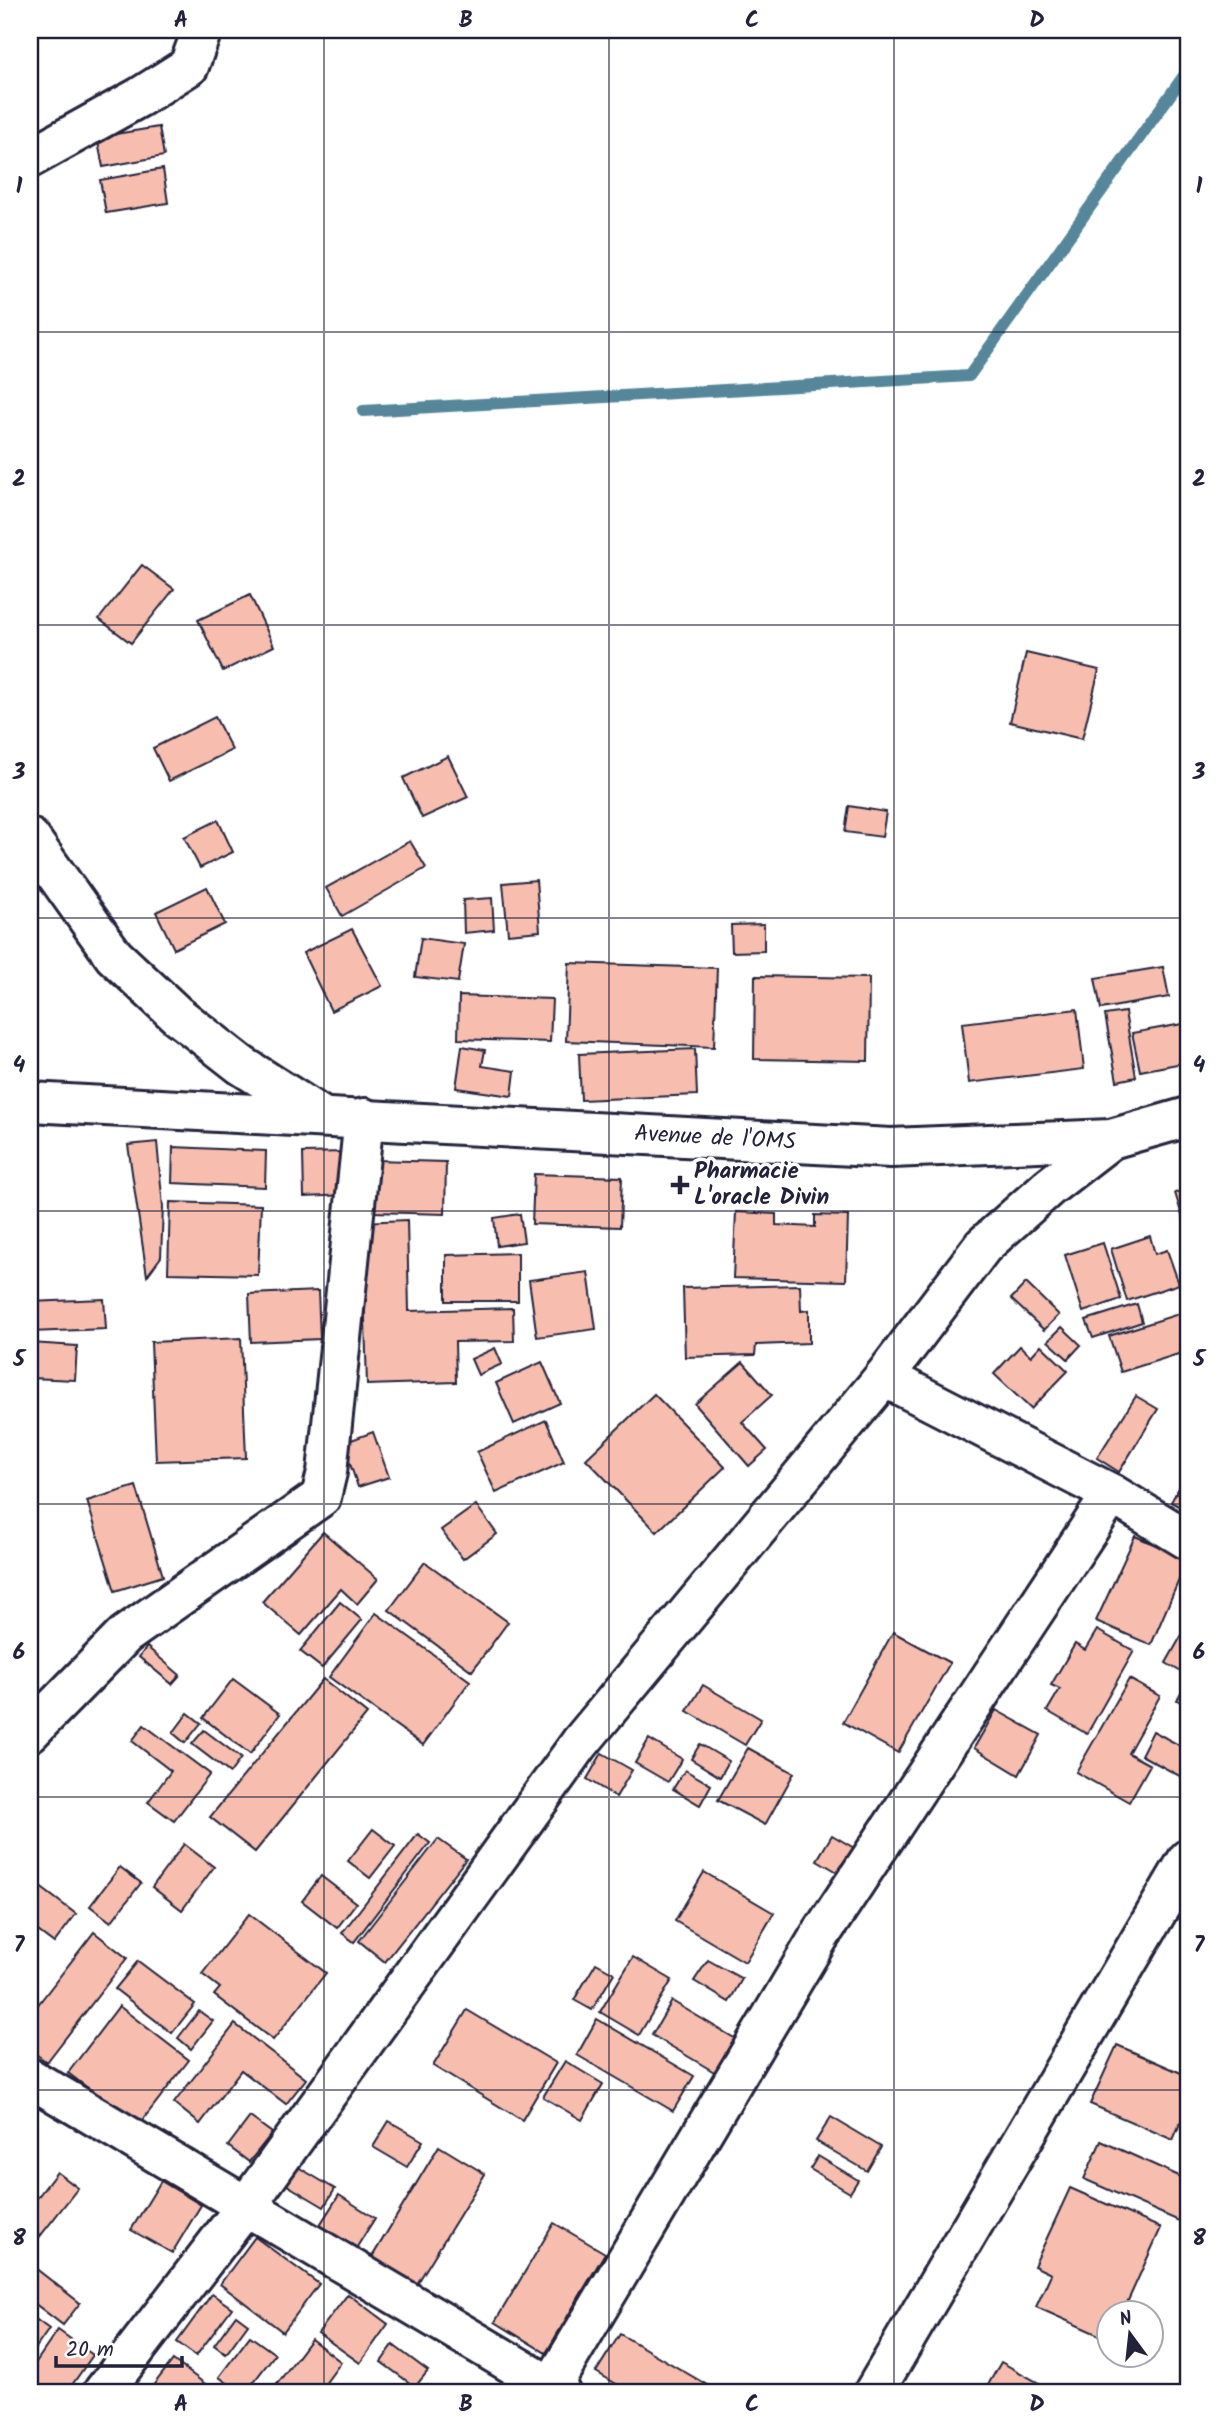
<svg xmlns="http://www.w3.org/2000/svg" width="1218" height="2422" font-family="Kalam,sans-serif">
  <rect width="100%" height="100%" fill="#fff"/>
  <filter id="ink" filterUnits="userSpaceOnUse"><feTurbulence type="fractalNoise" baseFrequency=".0143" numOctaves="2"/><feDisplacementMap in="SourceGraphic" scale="14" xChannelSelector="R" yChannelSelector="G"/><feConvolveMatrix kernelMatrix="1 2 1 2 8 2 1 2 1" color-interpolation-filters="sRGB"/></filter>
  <g filter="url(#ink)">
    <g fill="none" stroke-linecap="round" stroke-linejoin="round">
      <!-- stream -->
      <path stroke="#578699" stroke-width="12" d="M 363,411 L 969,376 L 1188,70"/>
    </g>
    <!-- building -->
    <g fill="#f7beaf" stroke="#22223b" stroke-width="2">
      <path d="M 159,127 L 164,156 L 103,167 L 97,137 Z"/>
      <path d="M 163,169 L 168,203 L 106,213 L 100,180 Z"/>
      <path d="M 142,565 L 174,589 L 131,643 L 99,619 Z"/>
      <path d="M 250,595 L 274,646 L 223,671 L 198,620 Z"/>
      <path d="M 1026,653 L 1099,670 L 1082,739 L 1010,722 Z"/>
      <path d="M 215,717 L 232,750 L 169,781 L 153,748 Z"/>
      <path d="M 448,756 L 468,797 L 422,818 L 403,778 Z"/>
      <path d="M 849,806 L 886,812 L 882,837 L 845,832 Z"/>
      <path d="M 218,820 L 233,852 L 200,868 L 184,837 Z"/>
      <path d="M 410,841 L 426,868 L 342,916 L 326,888 Z"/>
      <path d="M 536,880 L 540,931 L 508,934 L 503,883 Z"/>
      <path d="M 207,887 L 225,924 L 174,949 L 156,912 Z"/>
      <path d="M 492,898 L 494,930 L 464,933 L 463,900 Z"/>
      <path d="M 764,924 L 764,951 L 732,952 L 731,925 Z"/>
      <path d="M 352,929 L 382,986 L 331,1011 L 303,953 Z"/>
      <path d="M 421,938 L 464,944 L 458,982 L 415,977 Z"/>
      <path d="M 569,963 L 717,968 L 714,1047 L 566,1041 Z"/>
      <path d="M 1163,967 L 1169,997 L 1101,1009 L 1095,978 Z"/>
      <path d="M 755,976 L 869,978 L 868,1061 L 754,1059 Z"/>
      <path d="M 459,996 L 552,999 L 550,1042 L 458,1039 Z"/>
      <path d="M 1077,1009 L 1084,1069 L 969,1083 L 962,1023 Z"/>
      <path d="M 1125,1012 L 1136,1077 L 1117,1081 L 1105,1015 Z"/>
      <path d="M 1188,1023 L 1188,1062 L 1140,1071 L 1132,1033 Z"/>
      <path d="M 462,1046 L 485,1050 L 482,1066 L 515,1071 L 512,1096 L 456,1088 Z"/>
      <path d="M 695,1049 L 697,1095 L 581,1100 L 579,1054 Z"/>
      <path d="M 157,1142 L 163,1207 L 161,1257 L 147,1276 L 128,1145 Z"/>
      <path d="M 173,1147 L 266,1151 L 265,1187 L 172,1183 Z"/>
      <path d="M 346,1152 L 348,1195 L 304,1197 L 303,1153 Z"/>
      <path d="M 374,1160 L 446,1162 L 445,1214 L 372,1212 Z"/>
      <path d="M 534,1174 L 622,1177 L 620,1227 L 532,1224 Z"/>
      <path d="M 1188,1189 L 1188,1235 L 1175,1193 Z"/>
      <path d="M 170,1202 L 261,1205 L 258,1275 L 168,1273 Z"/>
      <path d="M 736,1212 L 776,1214 L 776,1225 L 815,1227 L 815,1215 L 848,1216 L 846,1281 L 733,1278 Z"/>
      <path d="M 520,1214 L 524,1242 L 497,1246 L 494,1218 Z"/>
      <path d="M 407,1220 L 409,1311 L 513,1308 L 514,1341 L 455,1342 L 456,1382 L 367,1385 L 362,1222 Z"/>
      <path d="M 1150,1236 L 1155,1254 L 1167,1250 L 1179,1284 L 1127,1301 L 1111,1249 Z"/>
      <path d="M 30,1237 L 32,1237 L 33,1274 L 30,1275 Z"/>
      <path d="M 1103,1243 L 1121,1299 L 1083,1312 L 1065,1255 Z"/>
      <path d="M 518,1253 L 518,1301 L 446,1301 L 446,1255 Z"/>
      <path d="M 588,1272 L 596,1329 L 537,1337 L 529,1280 Z"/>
      <path d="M 1026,1283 L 1059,1315 L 1044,1330 L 1011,1299 Z"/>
      <path d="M 800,1285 L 801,1311 L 809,1310 L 809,1343 L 756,1345 L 755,1355 L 685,1357 L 683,1288 Z"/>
      <path d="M 318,1291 L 320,1339 L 251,1342 L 249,1294 Z"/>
      <path d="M 104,1299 L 106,1329 L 30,1332 L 30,1302 Z"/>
      <path d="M 1137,1304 L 1142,1322 L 1093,1338 L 1086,1320 Z"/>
      <path d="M 1188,1311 L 1188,1351 L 1121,1372 L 1109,1336 Z"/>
      <path d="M 1062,1327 L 1081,1345 L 1068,1359 L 1048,1341 Z"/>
      <path d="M 241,1338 L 246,1458 L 156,1461 L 151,1342 Z"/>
      <path d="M 30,1343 L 77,1346 L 75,1380 L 30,1378 Z"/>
      <path d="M 1041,1345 L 1068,1371 L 1031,1409 L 994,1374 L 1020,1346 L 1031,1356 Z"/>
      <path d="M 495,1348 L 502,1364 L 478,1375 L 471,1359 Z"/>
      <path d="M 542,1362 L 560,1403 L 514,1424 L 496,1383 Z"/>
      <path d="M 743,1362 L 772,1395 L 742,1422 L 767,1450 L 749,1466 L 695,1404 Z"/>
      <path d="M 654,1394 L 725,1467 L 657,1532 L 586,1459 Z"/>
      <path d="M 1136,1396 L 1158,1409 L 1119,1472 L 1097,1458 Z"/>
      <path d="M 546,1420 L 564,1462 L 496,1493 L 477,1452 Z"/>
      <path d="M 373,1432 L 389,1477 L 358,1487 L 343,1443 Z"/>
      <path d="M 1188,1471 L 1188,1511 L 1171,1502 Z"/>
      <path d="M 136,1486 L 163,1576 L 115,1591 L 87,1501 Z"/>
      <path d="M 476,1505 L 497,1534 L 463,1559 L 441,1530 Z"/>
      <path d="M 323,1532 L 378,1579 L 357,1604 L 341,1589 L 301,1635 L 262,1602 Z"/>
      <path d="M 1135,1536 L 1188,1559 L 1151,1645 L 1096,1621 Z"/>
      <path d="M 425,1562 L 508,1622 L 472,1671 L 389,1610 Z"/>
      <path d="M 340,1602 L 362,1620 L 322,1668 L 300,1651 Z"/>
      <path d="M 376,1613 L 470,1681 L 423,1745 L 329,1677 Z"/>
      <path d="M 1188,1624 L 1188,1676 L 1166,1663 Z"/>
      <path d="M 1097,1630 L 1134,1651 L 1087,1734 L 1047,1711 L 1060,1689 L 1051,1685 L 1075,1644 L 1085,1650 Z"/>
      <path d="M 893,1632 L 950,1663 L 898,1753 L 843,1722 Z"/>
      <path d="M 147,1647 L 180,1675 L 172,1684 L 139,1657 Z"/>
      <path d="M 233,1679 L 280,1714 L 250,1754 L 203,1718 Z"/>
      <path d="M 323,1679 L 367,1714 L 255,1852 L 210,1817 Z"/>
      <path d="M 1129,1679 L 1160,1696 L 1128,1753 L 1150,1765 L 1129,1802 L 1076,1772 Z"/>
      <path d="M 1188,1682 L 1188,1706 L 1177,1700 Z"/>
      <path d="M 703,1685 L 761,1719 L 745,1745 L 687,1711 Z"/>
      <path d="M 996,1710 L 1041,1735 L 1019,1775 L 974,1748 Z"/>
      <path d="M 188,1713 L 201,1723 L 185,1743 L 173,1733 Z"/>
      <path d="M 144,1725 L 210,1774 L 174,1821 L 148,1802 L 171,1771 L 132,1741 Z"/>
      <path d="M 204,1730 L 241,1758 L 230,1773 L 192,1744 Z"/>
      <path d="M 1153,1731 L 1188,1750 L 1188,1773 L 1185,1779 L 1141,1755 Z"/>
      <path d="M 649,1739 L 682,1759 L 668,1782 L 635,1763 Z"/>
      <path d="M 700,1744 L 729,1761 L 720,1777 L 691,1759 Z"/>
      <path d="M 748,1748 L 794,1773 L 765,1825 L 718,1800 Z"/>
      <path d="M 602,1753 L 632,1770 L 616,1797 L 587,1779 Z"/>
      <path d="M 685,1770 L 711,1785 L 700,1805 L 673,1789 Z"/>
      <path d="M 373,1829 L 395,1846 L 370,1878 L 348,1861 Z"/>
      <path d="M 418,1834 L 430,1843 L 354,1942 L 342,1933 Z"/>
      <path d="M 832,1835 L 861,1852 L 846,1877 L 817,1860 Z"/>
      <path d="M 438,1839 L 466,1859 L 385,1962 L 359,1941 Z"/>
      <path d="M 184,1844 L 214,1867 L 182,1910 L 152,1887 Z"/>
      <path d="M 120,1867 L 141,1883 L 111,1922 L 90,1906 Z"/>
      <path d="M 704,1872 L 774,1913 L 745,1962 L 675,1921 Z"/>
      <path d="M 321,1876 L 356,1903 L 337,1928 L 302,1901 Z"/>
      <path d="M 39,1886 L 76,1914 L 54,1943 L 30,1925 L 30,1898 Z"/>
      <path d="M 249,1914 L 326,1973 L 273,2040 L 214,1995 L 220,1988 L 202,1974 Z"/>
      <path d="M 94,1932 L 127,1958 L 47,2062 L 30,2050 L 30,2015 Z"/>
      <path d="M 633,1957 L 672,1980 L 639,2035 L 600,2012 Z"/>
      <path d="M 708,1960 L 742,1979 L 729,2002 L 694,1981 Z"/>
      <path d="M 138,1961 L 195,2004 L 172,2033 L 115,1989 Z"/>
      <path d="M 596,1963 L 614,1973 L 592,2010 L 574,2000 Z"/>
      <path d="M 672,2001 L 741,2042 L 721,2076 L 652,2035 Z"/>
      <path d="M 119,2006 L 189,2060 L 138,2126 L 68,2073 Z"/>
      <path d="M 467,2010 L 556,2063 L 522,2120 L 433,2066 Z"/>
      <path d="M 199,2011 L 213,2021 L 191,2049 L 178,2038 Z"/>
      <path d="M 597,2019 L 694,2076 L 673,2111 L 577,2055 Z"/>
      <path d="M 235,2024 L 306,2079 L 286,2104 L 241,2070 L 200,2124 L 174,2103 Z"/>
      <path d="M 1117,2045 L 1188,2076 L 1188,2105 L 1173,2140 L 1090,2104 Z"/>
      <path d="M 565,2061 L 603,2084 L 582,2120 L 543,2097 Z"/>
      <path d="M 250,2117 L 272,2133 L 249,2162 L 228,2146 Z"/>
      <path d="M 831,2117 L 881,2147 L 867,2171 L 816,2141 Z"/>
      <path d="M 389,2121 L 423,2141 L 407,2167 L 373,2147 Z"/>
      <path d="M 1101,2141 L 1188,2180 L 1188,2225 L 1084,2179 Z"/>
      <path d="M 439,2146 L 485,2174 L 414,2289 L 369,2262 Z"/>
      <path d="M 818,2156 L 858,2180 L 850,2193 L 810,2169 Z"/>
      <path d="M 298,2167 L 335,2189 L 324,2207 L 287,2185 Z"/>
      <path d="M 57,2172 L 78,2188 L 30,2249 L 30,2207 Z"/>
      <path d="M 161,2181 L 201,2205 L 172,2253 L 131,2230 Z"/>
      <path d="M 1070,2188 L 1161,2228 L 1122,2314 L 1110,2314 L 1110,2340 L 1036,2307 L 1051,2274 L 1034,2266 Z"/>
      <path d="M 339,2195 L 375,2218 L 355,2250 L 318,2228 Z"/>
      <path d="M 554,2223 L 605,2253 L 546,2353 L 495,2322 Z"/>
      <path d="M 255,2237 L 319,2284 L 283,2332 L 220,2284 Z"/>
      <path d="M 30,2264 L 80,2303 L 63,2325 L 30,2300 Z"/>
      <path d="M 212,2294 L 232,2308 L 196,2356 L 177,2342 Z"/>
      <path d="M 348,2294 L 388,2324 L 360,2363 L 318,2333 Z"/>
      <path d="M 30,2315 L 49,2329 L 33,2352 L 30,2349 Z"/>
      <path d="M 236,2315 L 248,2324 L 226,2354 L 214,2345 Z"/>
      <path d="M 58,2330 L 93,2355 L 67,2392 L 47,2392 L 30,2380 L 30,2371 Z"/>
      <path d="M 620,2334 L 719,2392 L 630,2392 L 596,2372 Z"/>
      <path d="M 250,2336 L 275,2354 L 246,2392 L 240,2392 L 219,2377 Z"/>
      <path d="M 311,2339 L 341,2362 L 319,2392 L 271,2392 Z"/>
      <path d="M 393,2345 L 428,2371 L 415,2387 L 381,2362 Z"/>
      <path d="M 173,2360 L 216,2392 L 160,2392 L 152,2387 Z"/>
      <path d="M 1001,2362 L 1055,2392 L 984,2392 Z"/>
    </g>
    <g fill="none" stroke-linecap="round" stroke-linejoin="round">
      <defs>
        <g id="minor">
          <path d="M 30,158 L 140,97 L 189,66 L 202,30"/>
          <path d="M 30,838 L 114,956 L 177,1015 L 241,1065 L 321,1116"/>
          <path id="s1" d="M 30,1102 L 891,1148 L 1111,1139 L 1188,1117"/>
          <path d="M 884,1377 L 1112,1494 L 1188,1540"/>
          <path d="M 30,1732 L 125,1635 L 321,1497 L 327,1472 L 364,1118"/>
          <path d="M 30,2078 L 560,2392"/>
          <path d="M 103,2392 L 246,2206 L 580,1743 L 884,1377 L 983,1246 L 1049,1187 L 1111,1139"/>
          <path d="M 548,2392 L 819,1937 L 1112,1494"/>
          <path d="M 874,2392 L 1188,1859"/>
        </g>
      </defs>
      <!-- minor casing -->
      <use href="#minor" stroke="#22223b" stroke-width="44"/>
      <!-- minor -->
      <use href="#minor" stroke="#fff" stroke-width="38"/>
    </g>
  </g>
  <!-- grid -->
  <path fill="none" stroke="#22223b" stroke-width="2" stroke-opacity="0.55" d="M 324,30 L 324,2392M 609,30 L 609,2392M 894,30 L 894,2392M 30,332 L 1188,332M 30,625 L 1188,625M 30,918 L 1188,918M 30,1211 L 1188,1211M 30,1504 L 1188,1504M 30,1797 L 1188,1797M 30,2090 L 1188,2090"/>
  <!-- markers -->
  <path fill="#22223b" stroke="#fff" stroke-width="2.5" d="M676.5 1174.5h7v7h7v7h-7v7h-7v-7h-7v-7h7z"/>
  <g text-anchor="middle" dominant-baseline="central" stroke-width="7" stroke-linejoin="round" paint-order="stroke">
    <!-- street labels -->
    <g font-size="23" fill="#22223b" stroke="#fff">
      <text stroke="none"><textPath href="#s1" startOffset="686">Avenue de l'OMS</textPath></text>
    </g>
    <!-- poi labels -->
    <g font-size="23" font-weight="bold" fill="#22223b" stroke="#fff" text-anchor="start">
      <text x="694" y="1172">Pharmacie<tspan x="694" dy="26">L'oracle Divin</tspan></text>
    </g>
  </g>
  <!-- margin -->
  <rect width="1218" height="2422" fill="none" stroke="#fff" stroke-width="77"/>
  <!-- north arrow -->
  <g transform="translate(1130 2334) rotate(345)"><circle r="33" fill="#ffffff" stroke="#a7a7b1" stroke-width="2"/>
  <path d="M0-5L12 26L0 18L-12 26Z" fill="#22223b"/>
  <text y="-10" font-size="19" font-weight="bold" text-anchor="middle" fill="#22223b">N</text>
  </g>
  <!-- scale -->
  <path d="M56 2356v10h126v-10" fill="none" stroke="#22223b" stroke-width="3.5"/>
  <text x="66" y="2356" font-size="21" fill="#22223b" stroke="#ffffff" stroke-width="5" paint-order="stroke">20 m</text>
  <rect x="38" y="38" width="1142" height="2346" fill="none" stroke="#22223b" stroke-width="2.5"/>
  <g font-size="23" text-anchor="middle" font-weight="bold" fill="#22223b">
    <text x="181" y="27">A</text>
    <text x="466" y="27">B</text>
    <text x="752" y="27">C</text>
    <text x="1037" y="27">D</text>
    <text x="19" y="193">1</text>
    <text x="1199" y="193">1</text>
    <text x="19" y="486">2</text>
    <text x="1199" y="486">2</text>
    <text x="19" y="779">3</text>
    <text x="1199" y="779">3</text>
    <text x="19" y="1072">4</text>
    <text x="1199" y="1072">4</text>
    <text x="19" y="1366">5</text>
    <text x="1199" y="1366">5</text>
    <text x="19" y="1659">6</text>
    <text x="1199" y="1659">6</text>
    <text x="19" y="1952">7</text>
    <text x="1199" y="1952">7</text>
    <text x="19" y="2245">8</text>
    <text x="1199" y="2245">8</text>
    <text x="181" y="2411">A</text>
    <text x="466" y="2411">B</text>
    <text x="752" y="2411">C</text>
    <text x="1037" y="2411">D</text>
  </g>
</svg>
